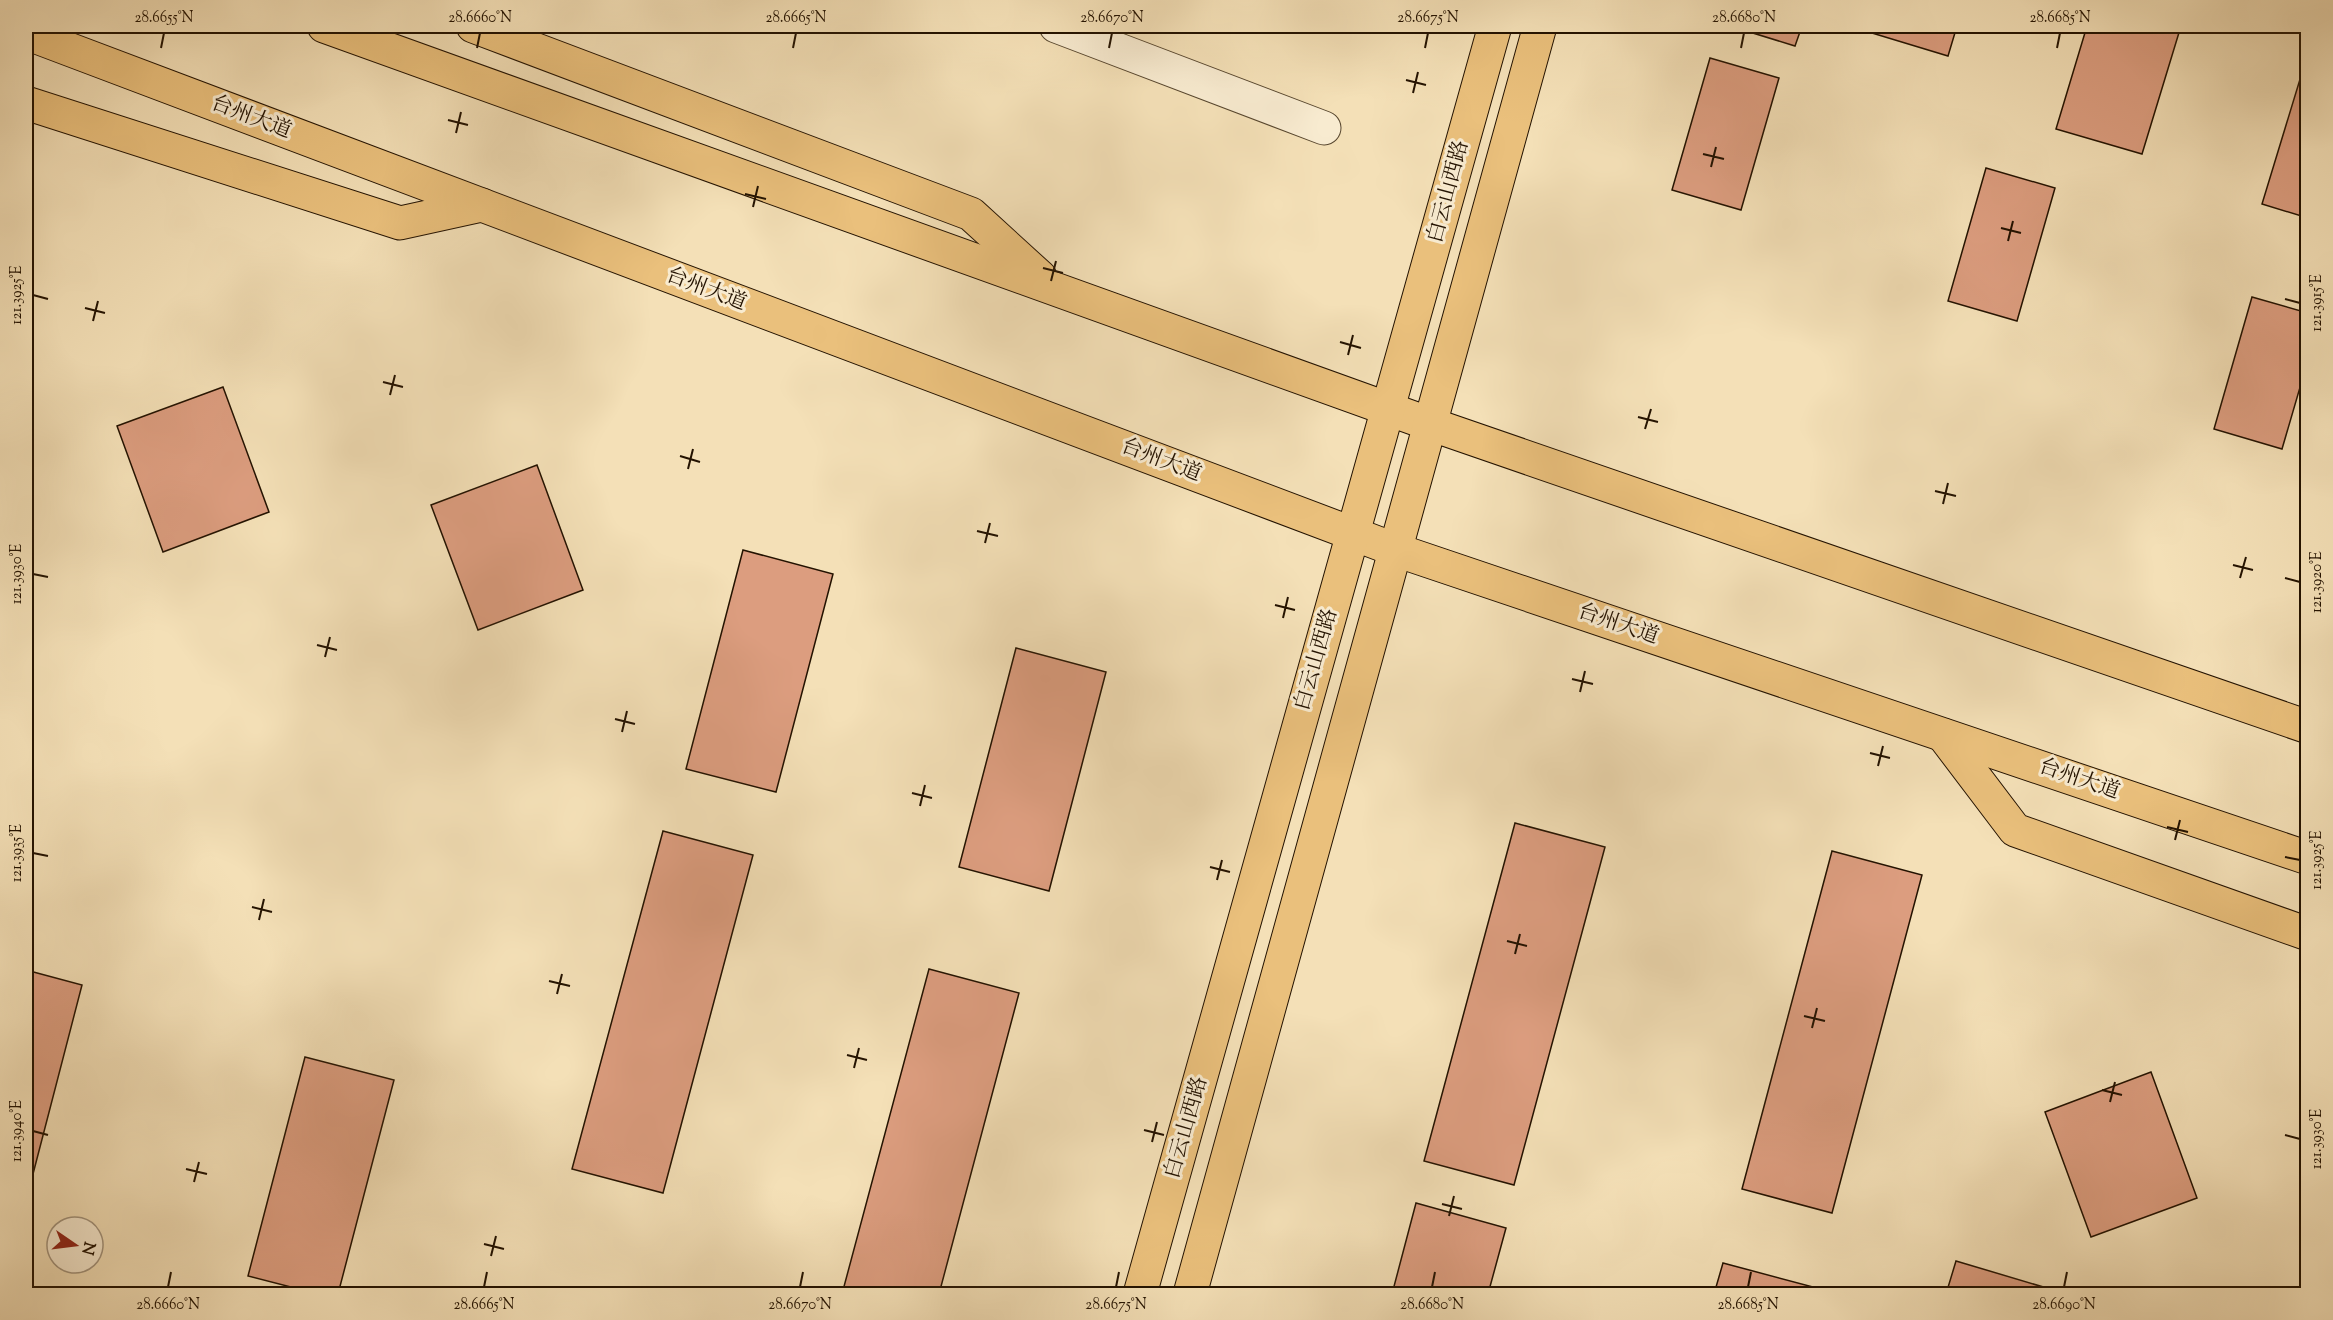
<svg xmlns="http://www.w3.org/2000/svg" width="2333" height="1320" font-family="'Sorts Mill Goudy','Noto Serif SC',serif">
  <rect width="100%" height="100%" fill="#f4e0b7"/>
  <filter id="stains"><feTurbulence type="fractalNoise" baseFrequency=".00333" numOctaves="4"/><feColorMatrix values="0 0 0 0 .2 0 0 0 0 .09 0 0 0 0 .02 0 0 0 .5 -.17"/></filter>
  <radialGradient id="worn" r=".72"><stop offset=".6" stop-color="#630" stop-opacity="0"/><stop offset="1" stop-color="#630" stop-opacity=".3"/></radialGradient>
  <!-- building -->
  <g fill="#dc9d7f" stroke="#231200" stroke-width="1.5">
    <path d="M 1730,26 L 1802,26 L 1795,46 Z"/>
    <path d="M 1863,26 L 1957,26 L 1948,56 L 1862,30 Z"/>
    <path d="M 2087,26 L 2181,26 L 2142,154 L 2056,129 Z"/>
    <path d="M 2308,53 L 2308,218 L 2262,204 Z"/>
    <path d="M 1710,58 L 1779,78 L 1741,210 L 1672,190 Z"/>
    <path d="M 1986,168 L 2055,188 L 2017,321 L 1948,301 Z"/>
    <path d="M 2252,297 L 2308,313 L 2308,360 L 2282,449 L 2214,429 Z"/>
    <path d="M 223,387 L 269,512 L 163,552 L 117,426 Z"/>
    <path d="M 537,465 L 583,590 L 478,630 L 431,505 Z"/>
    <path d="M 743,550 L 833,574 L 776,792 L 686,769 Z"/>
    <path d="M 1016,648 L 1106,672 L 1049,891 L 959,867 Z"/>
    <path d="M 1515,823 L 1605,847 L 1514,1185 L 1424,1161 Z"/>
    <path d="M 663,831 L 753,855 L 663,1193 L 572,1169 Z"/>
    <path d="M 1832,851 L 1922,875 L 1832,1213 L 1742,1189 Z"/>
    <path d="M 929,969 L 1019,993 L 939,1294 L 842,1294 Z"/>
    <path d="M 26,970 L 82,985 L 26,1201 Z"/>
    <path d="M 305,1057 L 394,1080 L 338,1294 L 318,1294 L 248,1276 Z"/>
    <path d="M 2151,1072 L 2197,1198 L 2091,1237 L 2045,1112 Z"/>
    <path d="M 1416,1203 L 1506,1228 L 1488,1294 L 1392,1294 Z"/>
    <path d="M 1956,1261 L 2067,1294 L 1946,1294 Z"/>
    <path d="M 1723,1263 L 1813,1287 L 1811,1294 L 1714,1294 Z"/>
  </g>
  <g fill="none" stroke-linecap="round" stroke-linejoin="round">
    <defs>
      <path id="minor" d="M 1056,26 L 1324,128"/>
      <g id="major">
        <path d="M 324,26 L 1430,424 L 2308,727"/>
        <path d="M 473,26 L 971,214 L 1040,277"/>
        <path d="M 26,33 L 1396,550 L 2308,858"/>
        <path d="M 26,103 L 400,223 L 482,205"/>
        <path d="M 1943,735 L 2015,830 L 2308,934"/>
        <path d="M 1140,1294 L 1495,26"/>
        <path d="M 1190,1294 L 1540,26"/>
      </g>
    </defs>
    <!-- minor casing -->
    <use href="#minor" stroke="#57462e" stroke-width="35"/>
    <!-- major casing -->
    <use href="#major" stroke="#231200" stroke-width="35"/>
    <!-- minor -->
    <use href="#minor" stroke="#f8ebd0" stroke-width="33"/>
    <!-- major -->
    <use href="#major" stroke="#eac07c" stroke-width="33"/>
  </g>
  <!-- ticks -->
  <path fill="none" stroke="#231200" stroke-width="2" d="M 161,48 L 164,33M 477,48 L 480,33M 793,48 L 796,33M 1109,48 L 1112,33M 1425,48 L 1428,33M 1741,48 L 1744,33M 2057,48 L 2060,33M 1406,80 L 1426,85M 1413,93 L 1418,72M 448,120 L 468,125M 456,133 L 461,112M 1703,154 L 1724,159M 1711,167 L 1716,147M 745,194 L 766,199M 753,207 L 758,186M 2001,228 L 2021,233M 2008,241 L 2013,221M 1043,268 L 1063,273M 1051,281 L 1056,261M 33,295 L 48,299M 2285,299 L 2300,303M 85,308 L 105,313M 93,321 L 98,301M 1340,342 L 1361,348M 1348,355 L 1353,335M 383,382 L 403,387M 390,395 L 395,375M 1638,417 L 1658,422M 1645,429 L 1651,409M 680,456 L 700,462M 688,469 L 693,449M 1935,491 L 1956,496M 1943,504 L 1948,483M 977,531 L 998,536M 985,543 L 990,523M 2233,565 L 2253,570M 33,574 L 48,577M 2240,578 L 2246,557M 2285,578 L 2300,582M 1275,605 L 1295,610M 1283,618 L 1288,597M 317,645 L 337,650M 325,657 L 330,637M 1572,679 L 1593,684M 1580,692 L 1585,671M 615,719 L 635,724M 622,732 L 627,711M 1870,753 L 1890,758M 1878,766 L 1883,746M 912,793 L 932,798M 920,806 L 925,785M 2167,827 L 2188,832M 2175,840 L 2180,820M 33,853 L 48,856M 2285,857 L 2300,860M 1210,867 L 1230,872M 1217,880 L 1222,860M 252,907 L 272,912M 259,920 L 264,899M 1507,941 L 1527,946M 1515,954 L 1520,934M 549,981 L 570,986M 557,994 L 562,974M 1804,1016 L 1825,1021M 1812,1028 L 1817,1008M 847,1055 L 867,1060M 854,1068 L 859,1048M 2102,1090 L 2122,1095M 2110,1102 L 2115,1082M 1144,1130 L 1164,1135M 33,1131 L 48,1135M 2285,1135 L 2300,1139M 1152,1142 L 1157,1122M 186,1169 L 207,1174M 194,1182 L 199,1162M 1442,1204 L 1462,1209M 1449,1216 L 1454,1196M 484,1244 L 504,1249M 491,1256 L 496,1236M 168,1287 L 171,1272M 484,1287 L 487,1272M 800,1287 L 803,1272M 1116,1287 L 1119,1272M 1432,1287 L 1435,1272M 1748,1287 L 1751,1272M 2064,1287 L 2067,1272"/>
  <g text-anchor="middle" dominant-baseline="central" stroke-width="6" stroke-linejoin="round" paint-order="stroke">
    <!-- street labels -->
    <g font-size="21" fill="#231200" stroke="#f8ebd0">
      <text transform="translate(251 118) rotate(21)">台州大道</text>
      <text transform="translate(1449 192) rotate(-75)">白云山西路</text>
      <text transform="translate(706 290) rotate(21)">台州大道</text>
      <text transform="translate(1161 461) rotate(21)">台州大道</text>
      <text transform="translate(1618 625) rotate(19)">台州大道</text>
      <text transform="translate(1317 660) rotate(-74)">白云山西路</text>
      <text transform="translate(2079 780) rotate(19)">台州大道</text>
      <text transform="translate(1187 1128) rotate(-74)">白云山西路</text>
    </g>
  </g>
  <!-- margin -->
  <rect width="2333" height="1320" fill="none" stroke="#f4e0b7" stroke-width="66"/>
  <!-- north arrow -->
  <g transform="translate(75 1245) rotate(104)"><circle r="28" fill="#f8ebd0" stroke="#a3947d" stroke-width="1.5"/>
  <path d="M0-4.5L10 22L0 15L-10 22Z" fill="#8f2418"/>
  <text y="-9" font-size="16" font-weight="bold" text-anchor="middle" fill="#231200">N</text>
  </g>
  <rect x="33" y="33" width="2267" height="1254" fill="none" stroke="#231200" stroke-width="2"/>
  <g font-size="15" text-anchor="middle" fill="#231200">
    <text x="164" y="22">28.6655°N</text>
    <text x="480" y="22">28.6660°N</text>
    <text x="796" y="22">28.6665°N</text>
    <text x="1112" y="22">28.6670°N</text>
    <text x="1428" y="22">28.6675°N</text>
    <text x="1744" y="22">28.6680°N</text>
    <text x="2060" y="22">28.6685°N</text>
    <text transform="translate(16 295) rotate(-90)" y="5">121.3925°E</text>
    <text transform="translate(2316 303) rotate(-90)" y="5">121.3915°E</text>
    <text transform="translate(16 574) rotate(-90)" y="5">121.3930°E</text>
    <text transform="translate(2316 582) rotate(-90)" y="5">121.3920°E</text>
    <text transform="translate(16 853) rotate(-90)" y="5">121.3935°E</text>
    <text transform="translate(2316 860) rotate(-90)" y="5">121.3925°E</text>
    <text transform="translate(16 1131) rotate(-90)" y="5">121.3940°E</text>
    <text transform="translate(2316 1139) rotate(-90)" y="5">121.3930°E</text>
    <text x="168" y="1309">28.6660°N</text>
    <text x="484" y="1309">28.6665°N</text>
    <text x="800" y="1309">28.6670°N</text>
    <text x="1116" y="1309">28.6675°N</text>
    <text x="1432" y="1309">28.6680°N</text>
    <text x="1748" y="1309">28.6685°N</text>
    <text x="2064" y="1309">28.6690°N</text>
  </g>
  <rect width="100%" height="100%" filter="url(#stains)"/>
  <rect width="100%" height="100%" fill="url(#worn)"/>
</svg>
